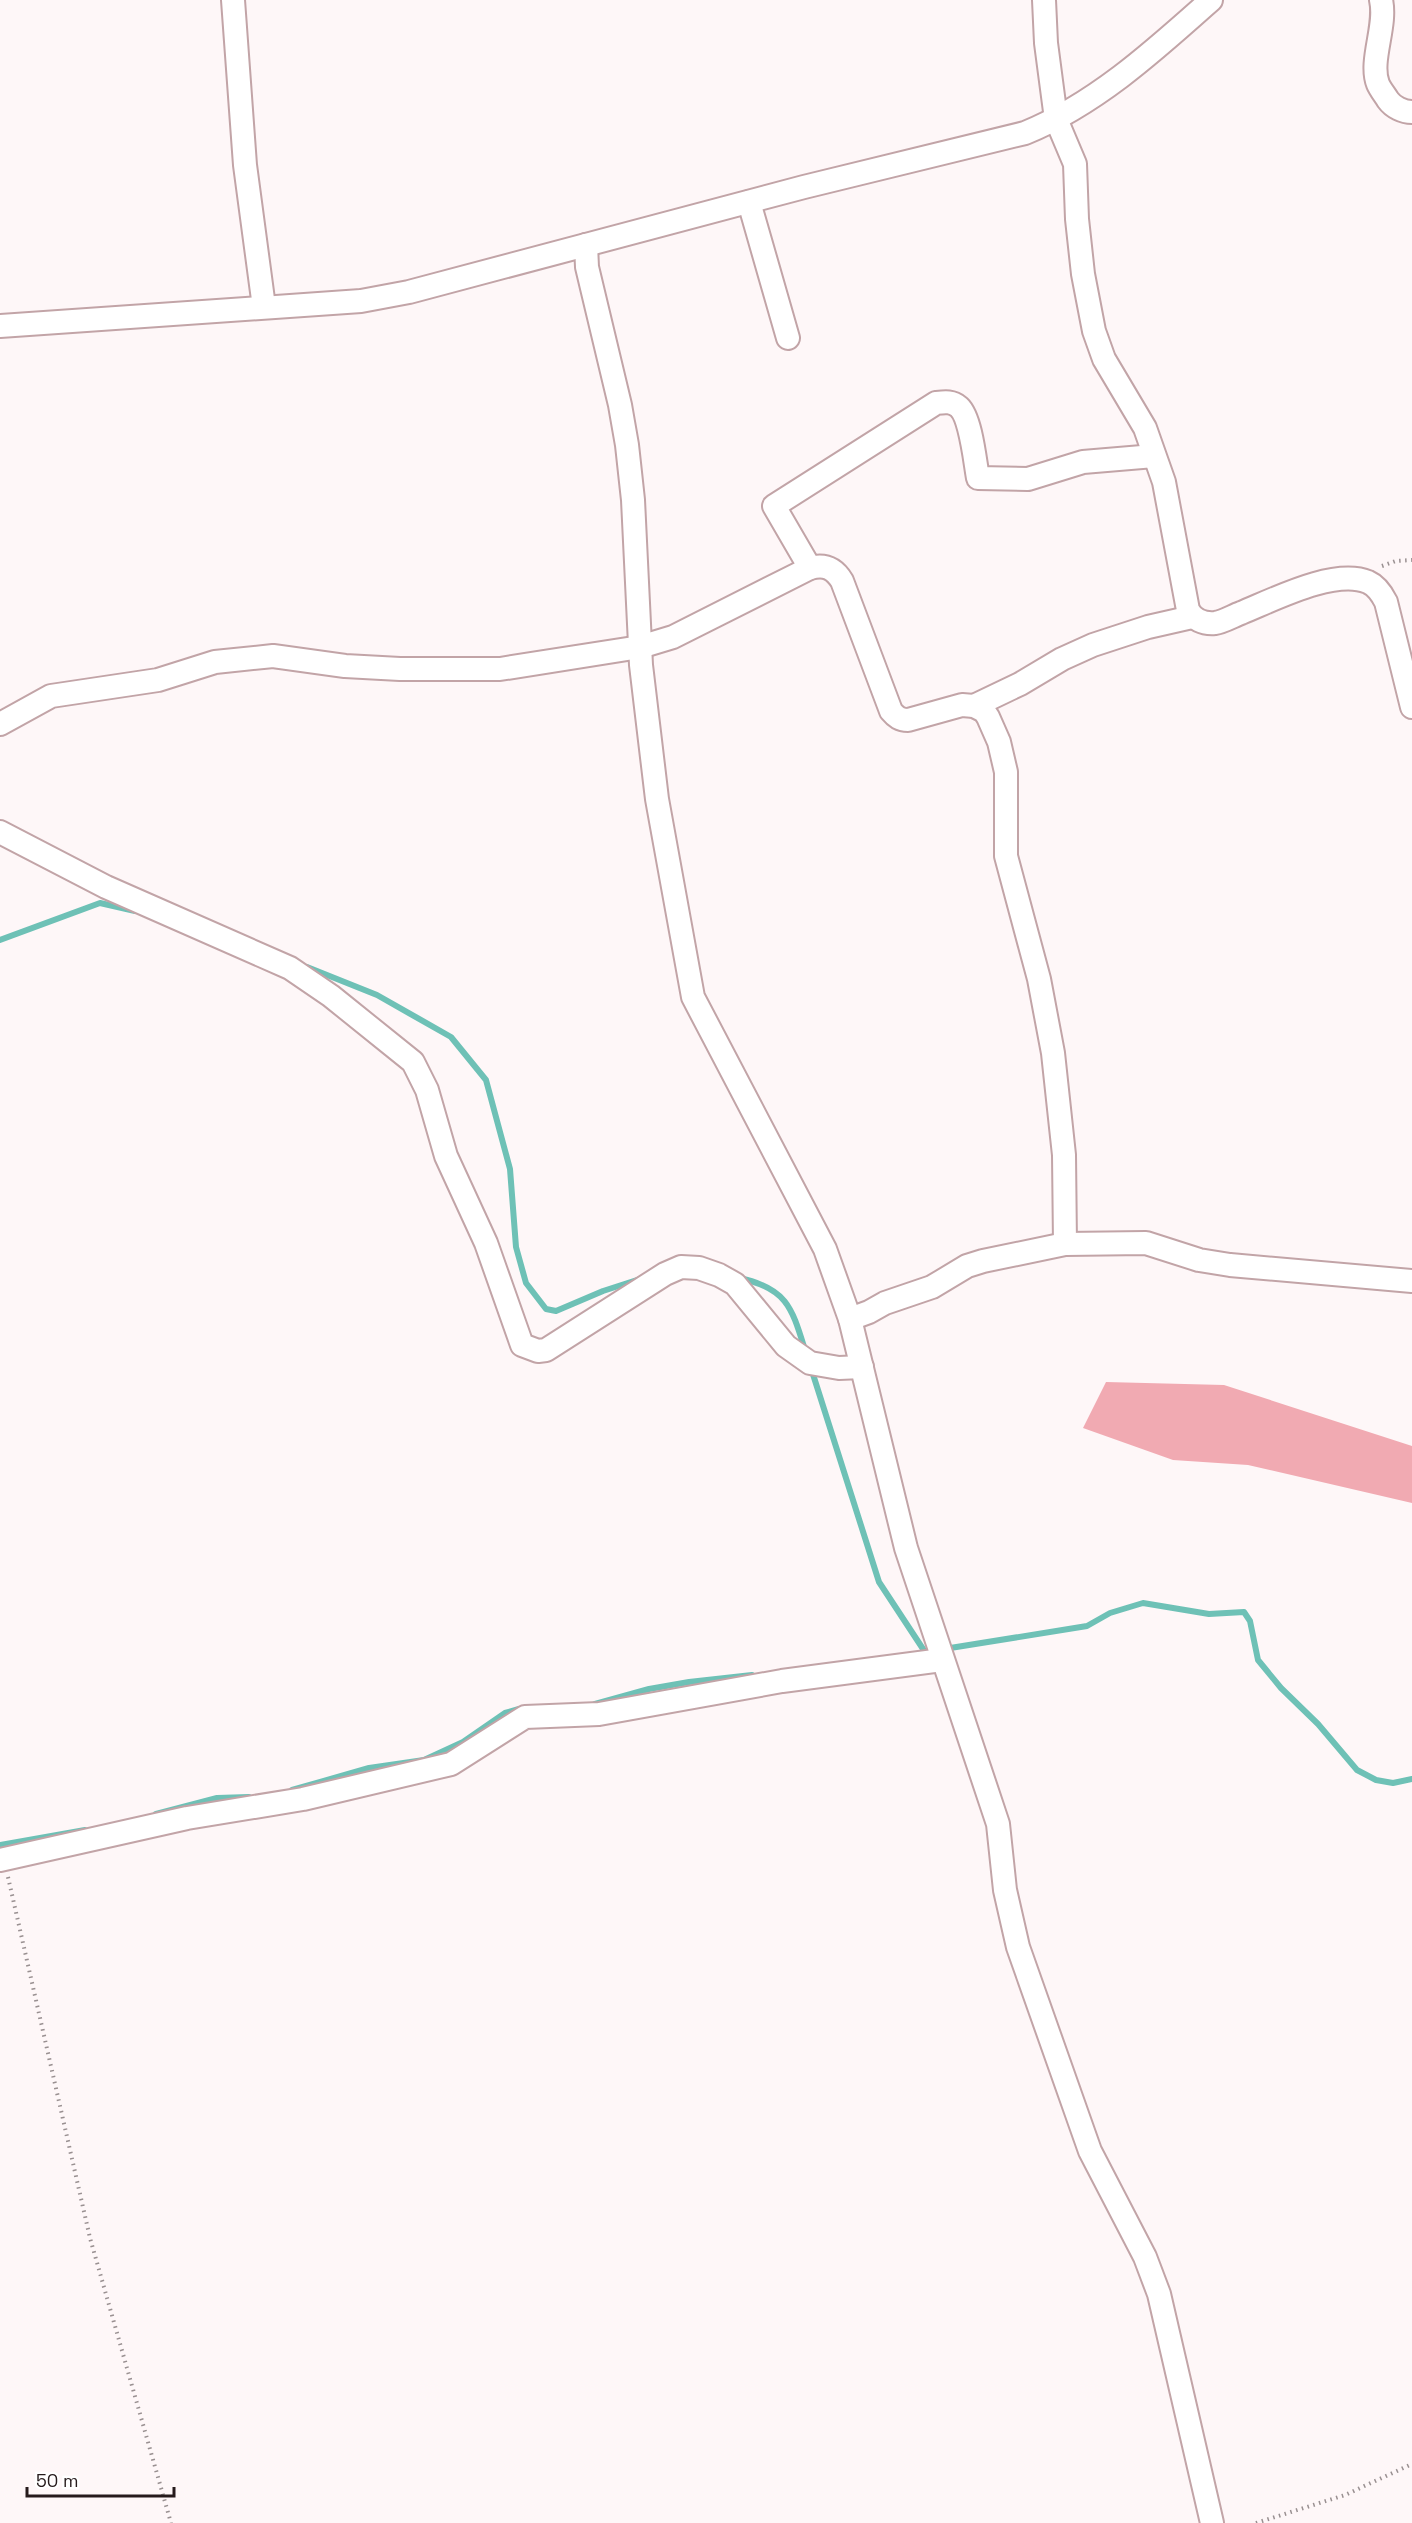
<svg xmlns="http://www.w3.org/2000/svg" width="1412" height="2523" font-family="'Space Grotesk',sans-serif">
  <rect width="100%" height="100%" fill="#fef7f8"/>
  <!-- forest -->
  <path fill="#f1aab2" d="M 1106,1382 L 1224,1385 L 1412,1446 L 1412,1503 L 1248,1465 L 1173,1460 L 1083,1428 Z"/>
  <g fill="none" stroke-linecap="round" stroke-linejoin="round">
    <!-- stream -->
    <g stroke="#6ec1b6" stroke-width="6">
      <path d="M 0,940 L 100,903 L 135,911"/>
      <path d="M 307,967 L 377,995 L 451,1037 L 486,1080 L 510,1169 L 516,1247 L 526,1283 L 546,1309 L 556,1311 L 603,1291 L 640,1279"/>
      <path d="M 739,1278 C 787,1288 792,1308 805,1350"/>
      <path d="M 811,1368 L 879,1582 L 925,1652"/>
      <path d="M 944,1649 L 1087,1626 L 1110,1613 L 1143,1603 L 1209,1614 L 1244,1612 L 1250,1621 L 1258,1660 L 1281,1688 L 1318,1724 L 1357,1770 L 1376,1780 L 1393,1783 L 1412,1779"/>
      <path d="M 595,1704 L 649,1689 L 689,1682 L 752,1675"/>
      <path d="M 292,1790 L 369,1768 L 424,1760 L 463,1742 L 505,1713 L 519,1709"/>
      <path d="M 156,1814 L 217,1798 L 249,1797"/>
      <path d="M 0,1845 L 85,1830"/>
    </g>
    <defs>
      <g id="minor">
        <path d="M 233,0 L 245,165 L 264,307"/>
        <path d="M 1044,0 L 1046,43 L 1056,119 L 1075,164 L 1077,219 L 1083,274 L 1094,331 L 1104,359 L 1145,428 L 1164,482 L 1188,610 C 1193,619 1203,624 1215,623 C 1223,622 1233,616 1241,613 C 1273,600 1334,568 1368,582 C 1377,586 1382,594 1386,602 L 1412,707"/>
        <path d="M 1381,0 C 1387,26 1369,61 1378,84 C 1380,89 1385,95 1388,100 C 1393,107 1403,112 1412,112"/>
        <path d="M 749,202 L 788,338"/>
        <path d="M 586,245 L 587,267 L 620,405 L 627,445 L 633,500 L 641,665 L 657,799 L 693,997 L 825,1249 L 850,1319 L 906,1548 L 998,1824 L 1005,1890 L 1018,1947 L 1090,2151 L 1145,2257 L 1159,2294 L 1212,2523"/>
        <path d="M 0,326 L 361,301 L 409,292 L 804,187 L 1025,133 C 1096,104 1155,50 1211,0"/>
        <path d="M 810,568 L 774,506 L 936,403 C 945,402 952,401 959,407 C 971,418 975,462 978,478 L 1028,479 L 1083,462 L 1154,456"/>
        <path d="M 974,706 L 1020,684 L 1062,659 L 1093,645 L 1148,627 L 1192,617"/>
        <path d="M 0,724 L 51,696 L 158,680 L 215,662 L 273,656 L 345,666 L 400,669 L 500,669 L 640,647 L 673,637 L 810,568 C 825,564 834,568 842,581 L 891,711 C 896,717 900,720 908,720 L 962,705 L 974,706 L 984,711 L 988,717 L 999,742 L 1006,772 L 1006,856 L 1039,979 L 1053,1053 L 1064,1155 L 1065,1244"/>
        <path d="M 0,832 L 106,887 L 290,968 L 331,996 L 413,1062 L 427,1090 L 446,1156 L 486,1243 L 522,1345 L 538,1351 L 546,1350 L 665,1274 L 681,1267 L 699,1268 L 719,1275 L 735,1284 L 786,1346 L 810,1363 L 839,1368 L 862,1367"/>
        <path d="M 850,1319 L 869,1312 L 885,1303 L 932,1287 L 967,1266 L 983,1261 L 1065,1244 L 1146,1243 L 1199,1260 L 1230,1265 L 1412,1281"/>
        <path d="M 0,1860 L 187,1818 L 303,1799 L 451,1764 L 525,1717 L 599,1714 L 782,1681 L 942,1660"/>
      </g>
    </defs>
    <!-- minor casing -->
    <use href="#minor" stroke="#c2a4a7" stroke-width="26"/>
    <!-- path -->
    <g stroke="#999091" stroke-width="4" stroke-dasharray="1.5 4.5" stroke-linecap="butt">
      <path d="M 1382,566 L 1396,561 L 1412,560"/>
      <path d="M 8,1877 L 90,2238 L 171,2523"/>
      <path d="M 1256,2523 L 1345,2495 L 1412,2464"/>
    </g>
    <!-- minor -->
    <use href="#minor" stroke="#fff" stroke-width="22"/>
  </g>
  <!-- scale -->
  <path d="M27 2487v9h147v-9" fill="none" stroke="#261b1c" stroke-width="3"/>
  <text x="36" y="2487" font-size="18" fill="#261b1c" stroke="#ffffff" stroke-width="4.5" paint-order="stroke">50 m</text>
</svg>
